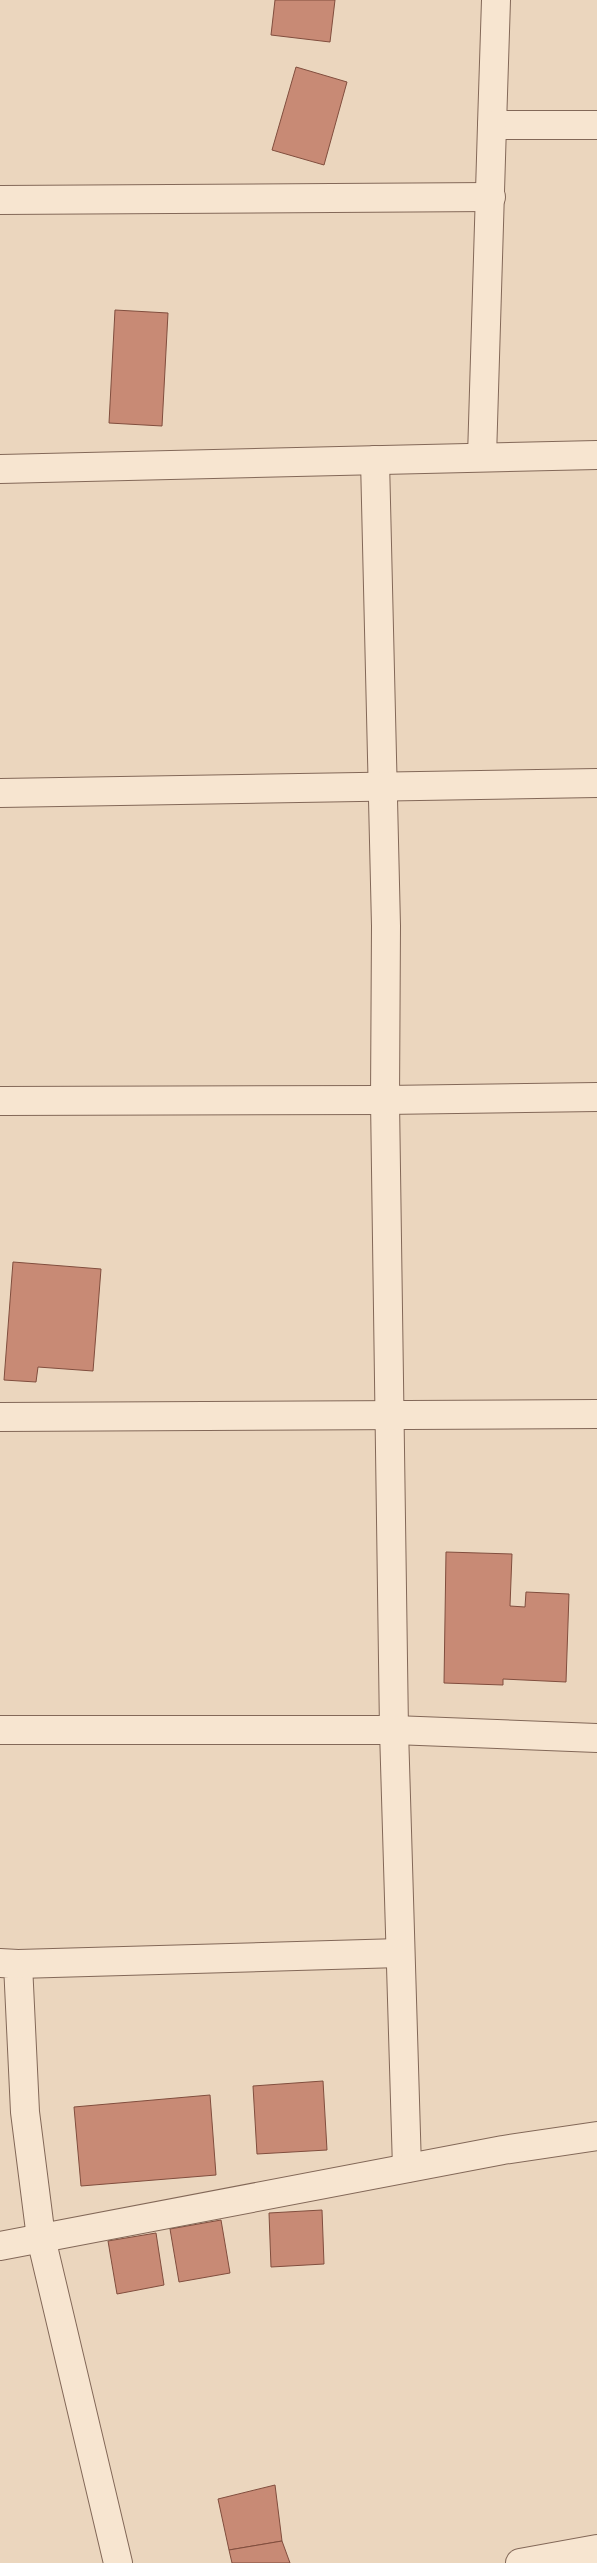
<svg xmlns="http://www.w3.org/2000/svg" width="597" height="2563" font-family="'Libre Baskerville',serif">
  <rect width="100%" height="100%" fill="#ebd6be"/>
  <!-- building -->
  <g fill="#c88a75" stroke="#814e3e">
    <path d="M 275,0 L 335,0 L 330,42 L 271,35 Z"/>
    <path d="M 296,67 L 347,82 L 324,165 L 272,150 Z"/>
    <path d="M 115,310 L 168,313 L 162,426 L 109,423 Z"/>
    <path d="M 13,1262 L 101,1269 L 93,1371 L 38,1367 L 36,1382 L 4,1380 Z"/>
    <path d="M 446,1552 L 512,1554 L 510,1606 L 525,1607 L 526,1592 L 569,1594 L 566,1682 L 503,1679 L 503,1685 L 444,1683 Z"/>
    <path d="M 323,2081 L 327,2150 L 257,2154 L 253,2086 Z"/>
    <path d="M 210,2095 L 216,2175 L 81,2186 L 74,2107 Z"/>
    <path d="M 322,2210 L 324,2264 L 271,2267 L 269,2213 Z"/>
    <path d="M 221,2220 L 230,2273 L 179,2282 L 170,2229 Z"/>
    <path d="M 156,2233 L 164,2285 L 117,2294 L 108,2241 Z"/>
    <path d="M 275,2485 L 282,2541 L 229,2550 L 218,2499 Z"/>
    <path d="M 282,2541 L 290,2563 L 232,2563 L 229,2550 Z"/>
  </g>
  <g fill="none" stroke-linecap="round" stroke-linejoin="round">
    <defs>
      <g id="minor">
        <path d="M 496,0 L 492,125 L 597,125"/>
        <path d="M 0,200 L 491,197"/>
        <path d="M 482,457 L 492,125"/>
        <path d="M 375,460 L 386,926 L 385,1100 L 394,1730 L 407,2168"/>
        <path d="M 0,469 L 597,455"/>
        <path d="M 0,793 L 597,783"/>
        <path d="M 0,1101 L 385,1100 L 597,1097"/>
        <path d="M 0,1417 L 597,1414"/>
        <path d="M 0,1730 L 394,1730 L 597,1738"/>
        <path d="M 0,1963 L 18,1964 L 25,2112 L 41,2238 L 118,2563"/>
        <path d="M 18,1964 L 400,1953"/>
        <path d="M 0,2246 L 503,2150 L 597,2136"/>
        <path d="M 520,2563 L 597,2549"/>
      </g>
    </defs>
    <!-- minor casing -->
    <use href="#minor" stroke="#836858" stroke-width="30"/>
    <!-- minor -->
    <use href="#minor" stroke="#f7e5d0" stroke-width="28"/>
  </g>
</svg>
